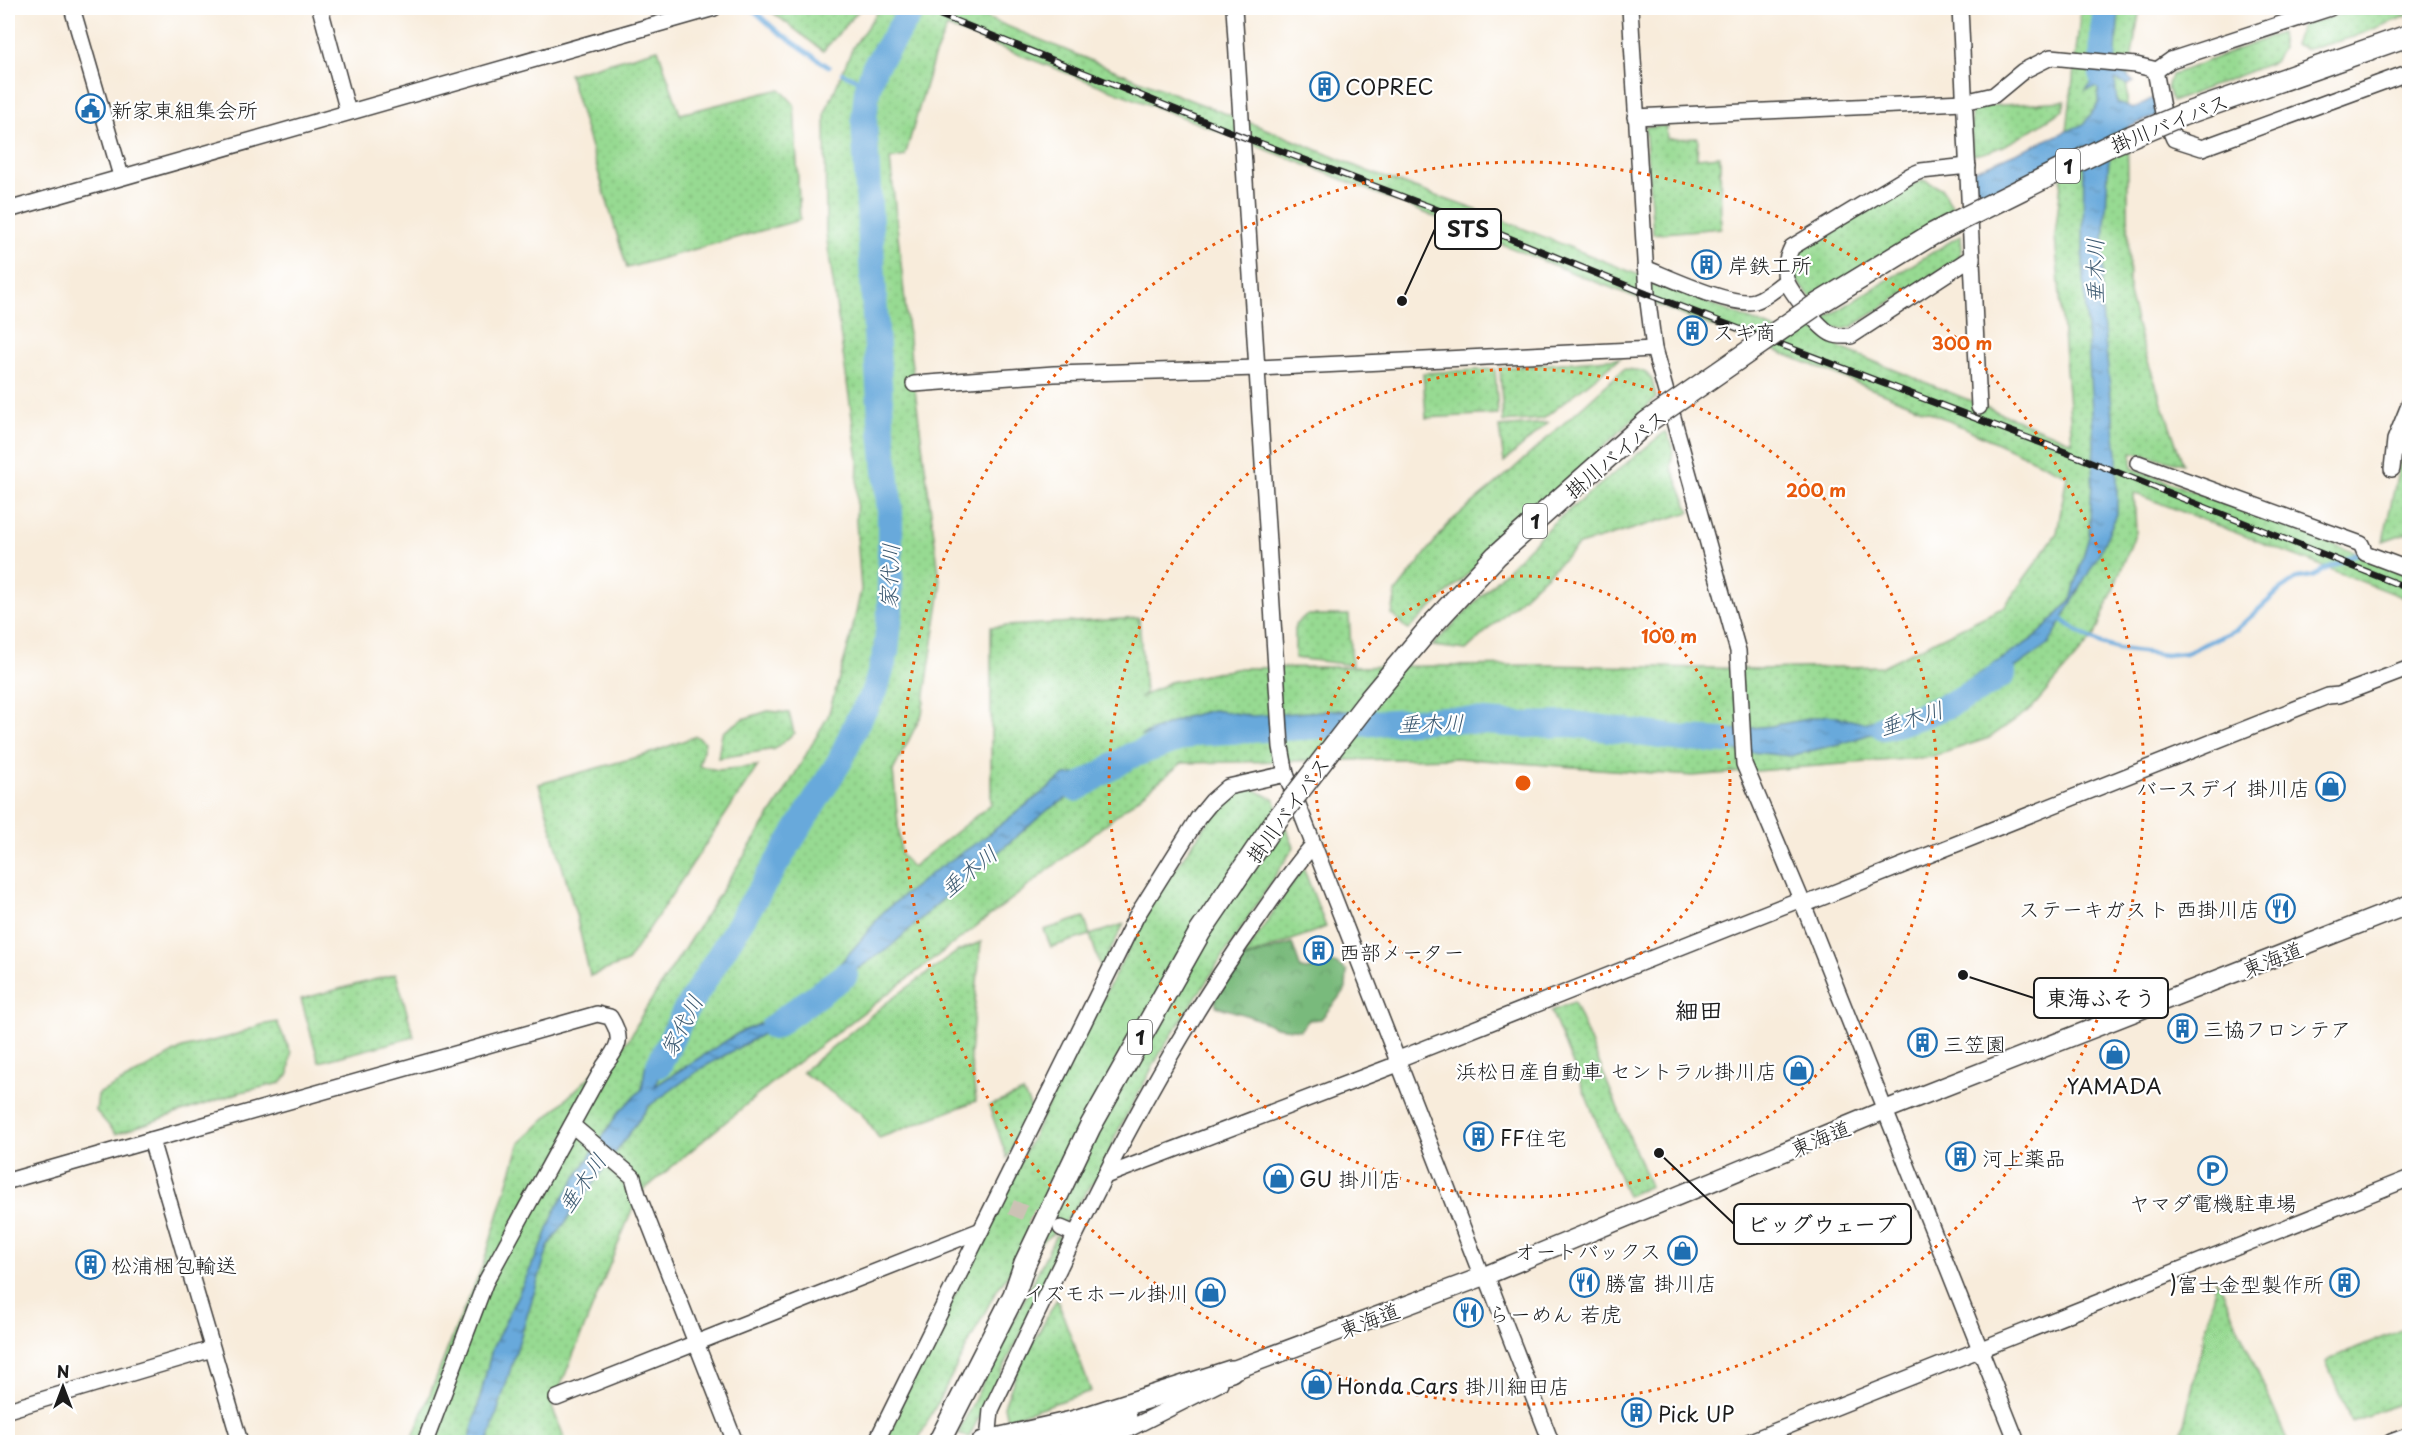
<svg xmlns="http://www.w3.org/2000/svg" width="2417" height="1450" font-family="'Playpen Sans','Klee One',sans-serif">
  <defs>
    <pattern id="grass-dots" width="8" height="8" patternUnits="userSpaceOnUse" patternTransform="scale(1.5)"><rect width="8" height="8" fill="#97da92"/><path d="M2 2h.1M6 6h.1" fill="none" stroke="#82ba7d" stroke-width="1.8" stroke-linecap="round"/></pattern>
    <pattern id="forest-crowns" width="20" height="18" patternUnits="userSpaceOnUse" patternTransform="scale(1.5)"><rect width="20" height="18" fill="#79ba7c"/><path d="M2 6a3 3 0 1 1 6 0M12 15a3 3 0 1 1 6 0" fill="none" stroke="#689f6b"/></pattern>
    <pattern id="water-ripples" width="26" height="14" patternUnits="userSpaceOnUse" patternTransform="scale(1.5)"><rect width="26" height="14" fill="#67a9db"/><path d="M2 4q2-2 4 0t4 0M15 11q2-2 4 0t4 0" fill="none" stroke="#5489b1"/></pattern>
  </defs>
  <rect width="100%" height="100%" fill="#fff"/>
  <filter id="ink" filterUnits="userSpaceOnUse"><feTurbulence type="fractalNoise" baseFrequency=".0167" numOctaves="2"/><feDisplacementMap in="SourceGraphic" scale="12" xChannelSelector="R" yChannelSelector="G"/><feConvolveMatrix kernelMatrix="1 2 1 2 8 2 1 2 1" color-interpolation-filters="sRGB"/></filter>
  <filter id="wash" filterUnits="userSpaceOnUse"><feTurbulence type="fractalNoise" baseFrequency=".008" numOctaves="4" result="noise"/><feDisplacementMap in="SourceGraphic" scale="24" xChannelSelector="R" yChannelSelector="G"/><feGaussianBlur stdDeviation="1.35" result="paint"/><feColorMatrix in="noise" values="0 0 0 0 0 0 0 0 0 0 0 0 0 0 0 0 0 1.4 0 .05"/><feComposite in="paint" operator="in"/></filter>
  <g filter="url(#wash)">
    <rect width="100%" height="100%" fill="#f8ecdb"/>
    <!-- grass -->
    <g fill="url(#grass-dots)" stroke="#5a7b57" stroke-width="1.5" fill-rule="evenodd">
      <path d="M 767,8 L 861,8 L 823,51 Z"/>
      <path d="M 869,8 L 963,8 L 1141,81 L 1284,136 L 1367,171 L 1487,214 L 1778,331 L 1808,323 L 1841,348 L 2072,442 L 2055,236 L 2081,8 L 2140,8 L 2127,85 L 2129,294 L 2141,341 L 2183,464 L 2132,452 L 2132,468 L 2409,573 L 2409,600 L 2134,493 L 2136,532 L 2095,635 L 2032,708 L 1989,738 L 1931,757 L 1692,776 L 1456,758 L 1182,763 L 1021,892 L 784,1073 L 638,1195 L 552,1407 L 566,1442 L 411,1442 L 455,1330 L 483,1265 L 520,1143 L 629,1039 L 643,1013 L 783,795 L 828,716 L 850,640 L 861,590 L 856,521 L 858,460 L 826,233 L 825,113 L 853,47 L 878,11 ZM 947,27 L 1304,164 L 1588,279 L 1759,344 L 1932,413 L 2067,475 L 2057,533 L 2004,607 L 1883,666 L 1762,669 L 1545,665 L 1240,668 L 1170,682 L 1139,698 L 1145,693 L 1139,618 L 991,627 L 991,804 L 912,867 L 901,855 L 893,771 L 922,714 L 941,589 L 911,359 L 890,159 L 905,156 L 933,60 Z"/>
      <path d="M 2363,8 L 2409,8 L 2409,15 L 2353,37 L 2317,47 L 2306,49 L 2294,44 L 2302,25 Z"/>
      <path d="M 2280,33 L 2282,48 L 2274,62 L 2172,102 L 2167,88 L 2171,75 Z"/>
      <path d="M 658,49 L 680,114 L 780,89 L 794,104 L 800,220 L 627,268 L 569,74 Z"/>
      <path d="M 2065,101 L 2063,110 C 2036,126 2004,152 1972,155 L 1971,107 Z"/>
      <path d="M 1666,126 L 1667,139 L 1698,138 L 1697,158 L 1720,156 L 1721,228 L 1653,234 L 1645,127 Z"/>
      <path d="M 1924,180 L 1941,188 L 1955,211 L 1811,298 L 1791,273 L 1795,252 L 1897,191 Z"/>
      <path d="M 1961,235 L 1962,250 L 1959,258 L 1852,327 C 1840,331 1832,330 1824,319 Z"/>
      <path d="M 1620,358 L 1543,419 L 1503,422 L 1500,368 Z"/>
      <path d="M 1495,369 L 1498,414 L 1426,418 L 1423,373 Z"/>
      <path d="M 1624,369 L 1644,371 L 1652,379 L 1656,398 L 1408,630 L 1392,615 L 1396,592 L 1450,522 L 1512,470 Z"/>
      <path d="M 2409,416 L 2409,532 L 2383,541 L 2402,453 L 2404,430 Z"/>
      <path d="M 1548,423 L 1504,462 L 1499,427 Z"/>
      <path d="M 1666,431 L 1673,449 L 1671,466 L 1690,512 L 1579,545 L 1466,650 L 1432,646 L 1553,523 Z"/>
      <path d="M 1306,615 L 1349,615 L 1352,665 L 1295,658 L 1295,625 Z"/>
      <path d="M 768,711 L 789,713 L 794,733 L 775,749 L 718,758 L 722,733 L 743,719 Z"/>
      <path d="M 696,736 L 705,742 L 699,766 L 718,770 L 758,766 L 627,962 L 590,976 L 576,915 L 539,784 L 648,754 Z"/>
      <path d="M 1251,788 L 1274,799 L 1294,847 L 1162,1050 L 1116,1135 L 1102,1171 L 1060,1228 L 1017,1261 L 995,1293 L 917,1442 L 882,1442 L 1054,1093 L 1154,899 L 1222,802 L 1229,796 Z"/>
      <path d="M 1303,867 L 1326,927 L 1242,959 Z"/>
      <path d="M 1084,917 L 1090,935 L 1124,924 L 1101,968 L 1090,935 L 1051,947 L 1044,930 Z"/>
      <path d="M 981,942 L 970,1054 L 976,1101 L 879,1138 L 861,1113 L 802,1072 L 886,1003 L 958,951 Z"/>
      <path d="M 396,974 L 414,1037 L 319,1062 L 301,999 Z"/>
      <path d="M 1574,1002 L 1650,1186 L 1627,1196 L 1551,1011 Z"/>
      <path d="M 277,1022 L 291,1053 L 289,1074 L 281,1083 L 241,1092 L 116,1134 L 96,1111 L 98,1094 L 127,1079 L 182,1048 L 229,1037 L 261,1025 Z"/>
      <path d="M 1023,1092 L 1032,1110 L 1007,1158 L 989,1106 Z"/>
      <path d="M 1056,1235 L 1067,1242 L 969,1437 L 959,1435 L 960,1429 Z"/>
      <path d="M 2217,1278 L 2288,1442 L 2180,1442 Z"/>
      <path d="M 1057,1299 L 1091,1391 L 1007,1419 L 1004,1406 L 1017,1372 Z"/>
      <path d="M 2409,1327 L 2409,1400 L 2351,1422 L 2326,1361 Z"/>
    </g>
    <!-- forest -->
    <path fill="url(#forest-crowns)" stroke="#4a6b4c" stroke-width="1.5" d="M 1292,943 L 1301,969 L 1307,970 L 1335,963 L 1347,971 L 1346,989 L 1321,1019 L 1309,1020 L 1300,1030 L 1276,1027 L 1252,1017 L 1216,1006 L 1214,995 L 1233,963 Z"/>
    <!-- water -->
    <g fill="url(#water-ripples)" stroke="#42627c" stroke-width="1.5">
      <path d="M 2107,8 L 2119,8 L 2115,66 L 2134,82 L 2127,85 L 2115,80 L 2117,103 L 2133,109 L 2153,98 L 2163,113 L 2110,135 L 2101,302 L 2117,454 L 2117,514 L 2099,554 L 2049,644 L 1985,689 L 1917,719 L 1843,743 L 1790,756 L 1719,749 L 1679,735 L 1771,726 L 1828,715 L 1864,723 L 1941,699 L 2037,636 L 2071,600 L 2089,536 L 2094,445 L 2083,262 L 2084,146 L 1969,205 L 1968,173 L 2084,124 L 2098,104 L 2098,87 L 2086,90 L 2099,73 Z"/>
      <path d="M 1213,710 L 1253,716 L 1338,710 L 1381,718 L 1202,728 L 1140,736 L 1185,717 Z"/>
      <path d="M 1105,772 L 1085,788 L 1049,809 L 936,905 L 889,948 L 818,995 L 830,975 L 860,941 L 884,911 L 933,872 L 981,840 L 1065,775 Z"/>
      <path d="M 802,1007 L 777,1026 L 702,1068 L 649,1106 L 549,1245 L 488,1442 L 469,1442 L 492,1349 L 544,1240 L 556,1208 L 618,1113 L 642,1089 L 645,1067 L 680,1024 L 655,1086 L 740,1032 Z"/>
    </g>
    <g fill="none" stroke-linecap="round" stroke-linejoin="round">
      <!-- stream -->
      <g stroke="#67a9db" stroke-width="4.5">
        <path d="M 751,8 L 777,31 L 829,67"/>
        <path d="M 842,73 L 869,85"/>
        <path d="M 2060,618 L 2079,632 L 2101,644 L 2118,649 L 2165,655 L 2185,653 L 2237,629 L 2280,590 L 2298,578 L 2312,576 L 2360,552"/>
      </g>
      <!-- river -->
      <g stroke="#67a9db" stroke-width="26">
        <path d="M 2102,76 L 2103,31 L 2106,8"/>
        <path d="M 1884,727 C 1927,716 1966,700 2003,674"/>
        <path d="M 1076,789 L 1130,756 L 1195,733 L 1446,719 L 1525,725 L 1573,724 L 1684,739 L 1727,741"/>
        <path d="M 773,1027 L 845,975"/>
        <path d="M 659,1065 L 683,1015 L 841,759 L 857,722 L 875,691 L 886,652 L 890,613 L 890,512 L 881,420 L 864,120 L 867,91 L 874,68 L 913,8"/>
      </g>
    </g>
  </g>
  <g filter="url(#ink)">
    <g fill="none" stroke-linecap="round" stroke-linejoin="round">
      <!-- minor-tunnel -->
      <path stroke="#ccc2b5" stroke-width="15" stroke-dasharray="15 8" stroke-linecap="butt" d="M 1011,1207 L 1053,1225"/>
      <defs>
        <g id="minor">
          <path d="M 72,8 L 121,176"/>
          <path d="M 320,8 L 348,112"/>
          <path d="M 1234,8 L 1281,747 L 1286,774 L 1482,1277"/>
          <path d="M 1630,8 L 1647,294 L 1654,349 L 1738,651 L 1744,764 L 1801,899 L 2017,1442"/>
          <path d="M 1960,8 L 1979,407"/>
          <path d="M 2155,70 L 2163,113 L 2174,139 L 2202,148 L 2410,72"/>
          <path d="M 1635,117 L 1964,102 L 1994,95 L 2023,71 L 2051,57 L 2136,65 L 2157,70 L 2171,60 L 2330,8"/>
          <path d="M 1968,166 L 1921,171 L 1911,175 L 1792,247 C 1787,257 1783,268 1786,279 C 1789,291 1821,330 1832,334 C 1838,337 1844,336 1851,336 L 1972,257"/>
          <path d="M 8,210 L 714,8"/>
          <path d="M 1645,268 C 1668,277 1733,308 1755,301 C 1766,298 1777,287 1786,281"/>
          <path d="M 914,384 L 1054,374 L 1258,368 L 1654,349"/>
          <path d="M 2138,463 L 2361,544 L 2365,553 L 2410,570"/>
          <path d="M 2392,469 L 2395,440 L 2410,403"/>
          <path d="M 1803,905 L 2328,696 L 2339,695 L 2410,668"/>
          <path d="M 1396,1060 L 1801,899"/>
          <path d="M 572,1125 L 633,1177 L 638,1195 L 735,1442"/>
          <path d="M 1105,1176 L 1398,1064"/>
          <path d="M 8,1181 L 151,1140"/>
          <path d="M 1061,1228 L 1075,1234"/>
          <path d="M 1486,1275 L 1551,1442"/>
          <path d="M 557,1398 L 981,1230"/>
          <path d="M 8,1410 L 212,1349"/>
          <path d="M 988,1441 L 991,1410 C 1071,1243 1148,1073 1256,922 C 1274,896 1292,869 1313,845"/>
          <path d="M 240,1442 L 151,1140 L 597,1014 L 610,1017 C 624,1039 619,1046 604,1066 L 485,1283 L 425,1442"/>
          <path d="M 876,1442 L 1136,917 L 1198,818 L 1212,801 L 1228,787 L 1286,774"/>
          <path d="M 1103,1442 L 1220,1383"/>
          <path d="M 1748,1442 L 2410,1178"/>
          <path d="M 2391,1442 L 2410,1435"/>
        </g>
        <path id="major" d="M 1231,1371 L 1482,1277 L 1885,1110 L 2410,904"/>
        <g id="highway">
          <path d="M 2182,115 L 2410,35"/>
          <path d="M 1813,307 L 1931,235 L 1956,222"/>
          <path d="M 1431,626 L 1496,556 L 1647,422"/>
          <path d="M 939,1442 L 1014,1295 L 1025,1263 L 1090,1127 L 1200,932 L 1275,822"/>
          <path d="M 983,1442 L 1072,1422 L 1231,1371"/>
          <path d="M 1067,1442 L 1126,1417"/>
        </g>
      </defs>
      <!-- minor casing -->
      <use href="#minor" stroke="#3d3b39" stroke-width="18"/>
      <!-- major casing -->
      <use href="#major" stroke="#3d3b39" stroke-width="21"/>
      <!-- highway casing -->
      <use href="#highway" stroke="#3d3b39" stroke-width="24"/>
      <!-- minor -->
      <use href="#minor" stroke="#fff" stroke-width="15"/>
      <!-- major -->
      <use href="#major" stroke="#fff" stroke-width="18"/>
      <!-- highway -->
      <use href="#highway" stroke="#fff" stroke-width="21"/>
      <defs>
        <path id="rail" d="M 923,8 L 1241,136 L 1462,219 L 1647,294 L 2081,458 L 2410,589"/>
      </defs>
      <!-- rail casing -->
      <use href="#rail" stroke="#1c1c1c" stroke-width="7"/>
      <!-- rail -->
      <use href="#rail" stroke="#fff" stroke-width="4.5" stroke-dasharray="14" stroke-linecap="butt"/>
      <defs>
        <g id="highway-bridge">
          <path d="M 1956,222 L 2113,144 L 2182,115"/>
          <path d="M 1647,422 L 1813,307"/>
          <path d="M 1275,822 L 1370,699 L 1431,626"/>
        </g>
      </defs>
      <!-- highway-bridge casing -->
      <use href="#highway-bridge" stroke="#3d3b39" stroke-width="24" stroke-linecap="butt"/>
      <!-- highway-bridge -->
      <use href="#highway-bridge" stroke="#fff" stroke-width="21"/>
    </g>
  </g>
  <!-- distance rings -->
  <g fill="none" stroke="#e8590c" stroke-width="3" stroke-dasharray="3 6">
    <circle cx="1523" cy="783" r="207"/>
    <circle cx="1523" cy="783" r="414"/>
    <circle cx="1523" cy="783" r="621"/>
  </g>
  <!-- icons -->
  <defs>
    <symbol id="building-ring" viewBox="-11 -11 22 22"><circle r="9.5" fill="#fff" stroke="#1f6fb2" stroke-width="1.5"/><path d="M-4-6H4V6H1V3H-1V6H-4ZM-2.5-4.3h1.7v1.8h-1.7ZM.8-4.3h1.7v1.8H.8ZM-2.5-1h1.7V.8h-1.7ZM.8-1h1.7V.8H.8Z" fill="#1f6fb2"/></symbol>
    <symbol id="civic-ring" viewBox="-11 -11 22 22"><circle r="9.5" fill="#fff" stroke="#1f6fb2" stroke-width="1.5"/><path d="M-.6-6.5H3V-4.5H.6V-3L4-1V1h2V6H-6V1h2V-1L-.6-3ZM-1.2 2.5V6h2.4V2.5Z" fill="#1f6fb2"/></symbol>
    <symbol id="shop-ring" viewBox="-11 -11 22 22"><circle r="9.5" fill="#fff" stroke="#1f6fb2" stroke-width="1.5"/><path d="M-5-2.5h2.3a2.7 3.5 0 0 1 5.4 0H5L5.5 6h-11ZM-1.5-2.5h3a1.5 2.3 0 0 0-3 0Z" fill="#1f6fb2"/></symbol>
    <symbol id="restaurant-ring" viewBox="-11 -11 22 22"><circle r="9.5" fill="#fff" stroke="#1f6fb2" stroke-width="1.5"/><path d="M-5-6h1v4h1v-4h1v4h1v-4h1v5L-1.5 .5V6h-2V.5L-5-1ZM5-6V6H3V1.5H1.5Q1.5-4 5-6Z" fill="#1f6fb2"/></symbol>
    <symbol id="parking-ring" viewBox="-11 -11 22 22"><circle r="9.5" fill="#fff" stroke="#1f6fb2" stroke-width="1.5"/><path d="M-3.5-5.5H1a3.5 3.5 0 0 1 0 7H-1V5.5H-3.5ZM-1-3.4V-.6H.8a1.4 1.4 0 0 0 0-2.8Z" fill="#1f6fb2"/></symbol>
  </defs>
  <g fill-rule="evenodd">
    <use href="#building-ring" x="1308" y="70" width="33" height="33"/>
    <use href="#civic-ring" x="74" y="92" width="33" height="33"/>
    <use href="#building-ring" x="1690" y="248" width="33" height="33"/>
    <use href="#building-ring" x="1676" y="314" width="33" height="33"/>
    <use href="#shop-ring" x="2314" y="770" width="33" height="33"/>
    <use href="#restaurant-ring" x="2264" y="892" width="33" height="33"/>
    <use href="#building-ring" x="1302" y="934" width="33" height="33"/>
    <use href="#building-ring" x="2166" y="1012" width="33" height="33"/>
    <use href="#building-ring" x="1906" y="1026" width="33" height="33"/>
    <use href="#shop-ring" x="2098" y="1038" width="33" height="33"/>
    <use href="#shop-ring" x="1782" y="1054" width="33" height="33"/>
    <use href="#building-ring" x="1462" y="1120" width="33" height="33"/>
    <use href="#building-ring" x="1944" y="1140" width="33" height="33"/>
    <use href="#parking-ring" x="2196" y="1154" width="33" height="33"/>
    <use href="#shop-ring" x="1262" y="1162" width="33" height="33"/>
    <use href="#shop-ring" x="1666" y="1234" width="33" height="33"/>
    <use href="#building-ring" x="74" y="1248" width="33" height="33"/>
    <use href="#restaurant-ring" x="1568" y="1266" width="33" height="33"/>
    <use href="#building-ring" x="2328" y="1266" width="33" height="33"/>
    <use href="#shop-ring" x="1194" y="1276" width="33" height="33"/>
    <use href="#restaurant-ring" x="1452" y="1296" width="33" height="33"/>
    <use href="#shop-ring" x="1300" y="1368" width="33" height="33"/>
    <use href="#building-ring" x="1620" y="1396" width="33" height="33"/>
  </g>
  <g text-anchor="middle" dominant-baseline="central" stroke-width="4.5" stroke-linejoin="round" paint-order="stroke">
    <!-- shield labels -->
    <g fill="#fff" stroke="#606060" stroke-width="1.5">
      <rect x="2056" y="149" width="24" height="34" rx="4.5"/>
      <rect x="1523" y="504" width="24" height="34" rx="4.5"/>
      <rect x="1128" y="1020" width="24" height="34" rx="4.5"/>
    </g>
    <g font-size="20" font-weight="bold" fill="#1c1c1c">
      <text x="2068" y="166">1</text>
      <text x="1535" y="521">1</text>
      <text x="1140" y="1037">1</text>
    </g>
    <!-- poi labels -->
    <g font-size="21" fill="#1c1c1c" stroke="#fff" text-anchor="start">
      <text x="1345" y="86">COPREC</text>
      <text x="111" y="109">新家東組集会所</text>
      <text x="1728" y="264">岸鉄工所</text>
      <text x="1713" y="331">スギ商</text>
      <text x="2310" y="787" text-anchor="end">バースデイ 掛川店</text>
      <text x="2260" y="908" text-anchor="end">ステーキガスト 西掛川店</text>
      <text x="1339" y="951">西部メーター</text>
      <text x="2203" y="1028">三協フロンテア</text>
      <text x="1943" y="1043">三笠園</text>
      <text x="1777" y="1070" text-anchor="end">浜松日産自動車 セントラル掛川店</text>
      <text x="2114" y="1085" text-anchor="middle">YAMADA</text>
      <text x="1500" y="1137">FF住宅</text>
      <text x="1982" y="1157">河上薬品</text>
      <text x="1299" y="1178">GU 掛川店</text>
      <text x="2213" y="1202" text-anchor="middle">ヤマダ電機駐車場</text>
      <text x="1661" y="1250" text-anchor="end">オートバックス</text>
      <text x="111" y="1264">松浦梱包輸送</text>
      <text x="1605" y="1282">勝富 掛川店</text>
      <text x="2324" y="1283" text-anchor="end">)富士金型製作所</text>
      <text x="1189" y="1292" text-anchor="end">イズモホール掛川</text>
      <text x="1489" y="1313">らーめん 若虎</text>
      <text x="1337" y="1385">Honda Cars 掛川細田店</text>
      <text x="1658" y="1413">Pick UP</text>
    </g>
    <!-- street labels -->
    <g font-size="21" fill="#1c1c1c" stroke="#fff">
      <text transform="translate(2169 122) rotate(-22)">掛川バイパス</text>
      <text transform="translate(1615 453) rotate(-40)">掛川バイパス</text>
      <text transform="translate(1287 809) rotate(-54)">掛川バイパス</text>
      <text transform="translate(2272 958) rotate(-21)">東海道</text>
      <text transform="translate(1820 1137) rotate(-22)">東海道</text>
      <text transform="translate(1369 1319) rotate(-21)">東海道</text>
    </g>
    <!-- water labels -->
    <g font-size="22" font-style="italic" fill="#3e5b72" stroke="#fff">
      <text transform="translate(2093 271) rotate(-90)">垂木川</text>
      <text transform="translate(888 576) rotate(-88)">家代川</text>
      <text transform="translate(1911 717) rotate(-17)">垂木川</text>
      <text transform="translate(1431 722) rotate(-1)">垂木川</text>
      <text transform="translate(968 870) rotate(-39)">垂木川</text>
      <text transform="translate(680 1025) rotate(-62)">家代川</text>
      <text transform="translate(581 1182) rotate(-55)">垂木川</text>
    </g>
    <!-- quarter labels -->
    <g font-size="24" font-weight="bold" fill="#1c1c1c" stroke="#fff">
      <text x="1699" y="1009">細田</text>
    </g>
  </g>
  <circle cx="1523" cy="783" r="9" fill="#e8590c" stroke="#fff" stroke-width="3"/>
  <g font-size="18" text-anchor="middle" font-weight="bold" fill="#e8590c" stroke="#fff" stroke-width="4.5" stroke-linejoin="round" paint-order="stroke">
    <text x="1962" y="350">300 m</text>
    <text x="1816" y="497">200 m</text>
    <text x="1669" y="643">100 m</text>
  </g>
  <!-- callouts -->
  <path fill="none" stroke="#1c1c1c" stroke-width="2" d="M1402 301L1435 229M1963 975L2034 998M1659 1153L1734 1224"/>
  <g fill="#1c1c1c" stroke="#fff" stroke-width="2">
    <circle cx="1402" cy="301" r="6"/>
    <circle cx="1963" cy="975" r="6"/>
    <circle cx="1659" cy="1153" r="6"/>
  </g>
  <g fill="#fff" stroke="#1c1c1c" stroke-width="2">
    <rect x="1435" y="209" width="66" height="40" rx="6"/>
    <rect x="2034" y="978" width="134" height="40" rx="6"/>
    <rect x="1734" y="1204" width="177" height="40" rx="6"/>
  </g>
  <g font-size="22" text-anchor="middle" font-weight="bold" fill="#1c1c1c">
    <text x="1468" y="237">STS</text>
    <text x="2101" y="1006">東海ふそう</text>
    <text x="1822" y="1232">ビッグウェーブ</text>
  </g>
  <!-- margin -->
  <rect width="2417" height="1450" fill="none" stroke="#fff" stroke-width="30"/>
  <!-- north arrow -->
  <g transform="translate(63 1387)" stroke="#ffffff" stroke-width="4.5" paint-order="stroke">
  <path d="M0-4.5L10 22L0 15L-10 22Z" fill="#1c1c1c"/>
  <text y="-9" font-size="16" font-weight="bold" text-anchor="middle" fill="#1c1c1c">N</text>
  </g>
</svg>
